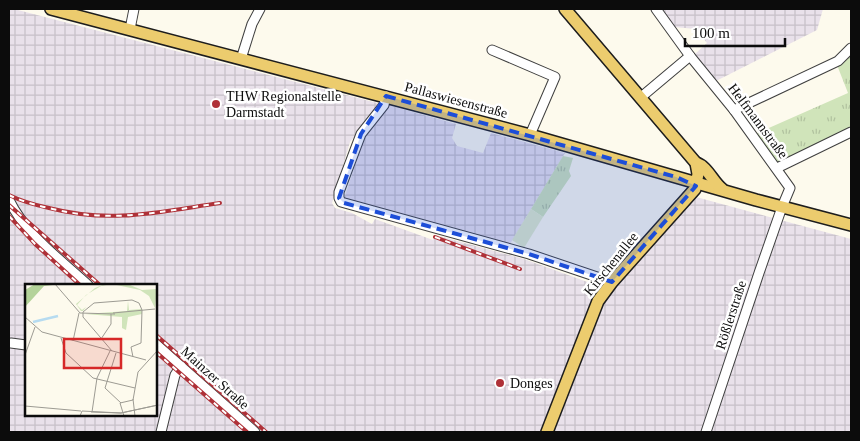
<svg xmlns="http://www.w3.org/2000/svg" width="860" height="441" font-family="Georgia,serif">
  <defs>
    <pattern id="industrial-grid" width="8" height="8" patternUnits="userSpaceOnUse" patternTransform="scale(1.25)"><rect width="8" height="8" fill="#e9e1ea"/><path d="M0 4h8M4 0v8" fill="none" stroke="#c7c0c8"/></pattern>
    <pattern id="park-tufts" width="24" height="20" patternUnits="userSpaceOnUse" patternTransform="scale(1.25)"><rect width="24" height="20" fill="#d0e4ba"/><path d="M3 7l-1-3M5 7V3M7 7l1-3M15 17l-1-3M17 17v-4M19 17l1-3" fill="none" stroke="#b1c29f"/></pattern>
  </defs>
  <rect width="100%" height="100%" fill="#fdfaed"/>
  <!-- industrial -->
  <g fill="url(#industrial-grid)" fill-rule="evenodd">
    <path d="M 9,9 L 14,9 L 381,104 L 350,142 L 332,203 L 335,208 L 352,213 L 372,224 L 375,219 L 433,240 L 435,235 L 524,259 L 593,284 L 611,293 L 696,197 L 851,239 L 851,432 L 9,432 ZM 26,285 L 156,285 L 156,415 L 26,415 Z"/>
    <path d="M 659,9 L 823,9 L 817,30 L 716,81 L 695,54 L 707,43 L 696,29 L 674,27 Z"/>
    <path d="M 388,105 L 456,124 L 452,138 L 457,146 L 483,153 L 491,133 L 565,153 L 510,244 L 344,199 L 365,134 L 386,110 Z"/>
  </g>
  <!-- park -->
  <g fill="url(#park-tufts)">
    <path d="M 851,52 L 851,129 L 779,164 L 755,134 L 848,93 L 837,65 Z"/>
    <path d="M 563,156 L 573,158 L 569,171 L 571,176 L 543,217 L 531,209 Z"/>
  </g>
  <!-- pitch -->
  <path fill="#e1ecca" d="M 531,209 L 543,217 L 524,248 L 512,240 Z"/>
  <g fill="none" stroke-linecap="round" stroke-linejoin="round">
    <defs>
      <g id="minor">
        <path d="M 656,9 L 690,56 L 734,110 L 790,188 L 782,207 L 759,273 L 706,432"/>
        <path d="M 130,29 L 134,9"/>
        <path d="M 492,50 L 555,77 L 530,135"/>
        <path d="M 241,59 L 252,24 L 260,9"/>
        <path d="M 386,96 L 384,105 L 361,134 L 339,192 L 339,198 L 341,202 L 529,254 L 612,282"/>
        <path d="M 640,98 L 690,56"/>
        <path d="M 734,110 L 838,61 L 851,48"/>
        <path d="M 777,168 L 851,132"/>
        <path d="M 9,200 C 26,235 60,259 88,285"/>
        <path d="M 11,343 L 26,345"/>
        <path d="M 156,344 L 255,432"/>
        <path d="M 161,432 L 175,375 L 181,366"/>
      </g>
      <g id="major">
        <path d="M 51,9 L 530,135 L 756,200 L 851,225"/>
        <path d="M 696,163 C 708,167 712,181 722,189"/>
        <path d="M 547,432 L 598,301 L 612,282 L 695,189 L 698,174 L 696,163 L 565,9"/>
      </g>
    </defs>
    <!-- minor casing -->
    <use href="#minor" stroke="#3f3f3f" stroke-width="11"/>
    <!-- major casing -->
    <use href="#major" stroke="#1d1d1d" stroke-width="14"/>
    <!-- minor -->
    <use href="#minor" stroke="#fff" stroke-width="9"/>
    <!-- major -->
    <use href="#major" stroke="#eccc6e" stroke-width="11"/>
    <defs>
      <g id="rail">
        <path d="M 9,195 C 21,201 35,205 49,208 C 111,224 158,212 220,203"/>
        <path d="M 9,205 L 100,285"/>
        <path d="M 9,216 L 35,244 L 80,285"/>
        <path d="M 435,237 L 520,269"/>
        <path d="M 156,335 L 266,432"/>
        <path d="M 156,352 L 247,432"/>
      </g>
    </defs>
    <!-- rail casing -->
    <use href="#rail" stroke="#af3138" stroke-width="4"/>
    <!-- rail -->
    <use href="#rail" stroke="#fff" stroke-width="2" stroke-dasharray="5.5" stroke-linecap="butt"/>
  </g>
  <!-- marked area -->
  <path fill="#1d4ed8" fill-opacity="0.2" stroke="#1d4ed8" stroke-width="4" stroke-dasharray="10 6" stroke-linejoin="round" d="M 386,96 L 676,177 L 696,186 L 612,282 L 529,254 L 344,203 L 339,198 L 361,134 Z"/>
  <!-- markers -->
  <g fill="#af3138" stroke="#fff" stroke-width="2">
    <circle cx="216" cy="104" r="5"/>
    <circle cx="500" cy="383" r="5"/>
  </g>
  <g text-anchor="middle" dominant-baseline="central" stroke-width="5" stroke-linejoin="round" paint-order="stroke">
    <!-- poi labels -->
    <g font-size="14" fill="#0c0c0c" stroke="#fff" text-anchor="start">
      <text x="226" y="96">THW Regionalstelle<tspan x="226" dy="16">Darmstadt</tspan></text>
      <text x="510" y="383">Donges</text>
    </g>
    <!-- street labels -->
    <g font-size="14" fill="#0c0c0c" stroke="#fff">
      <text transform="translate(456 100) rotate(15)">Pallaswiesenstraße</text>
      <text transform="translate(758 121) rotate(53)">Helfmannstraße</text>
      <text transform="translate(611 264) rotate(-51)">Kirschenallee</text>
      <text transform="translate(731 315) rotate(-72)">Rößlerstraße</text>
      <text transform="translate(215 378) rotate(42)">Mainzer Straße</text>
    </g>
  </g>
  <!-- overview -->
  <g transform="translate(25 284)">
    <rect width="132" height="132" fill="#fdfaed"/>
    <path d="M 91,0 L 105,1 L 117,6 L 132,5 L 130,24 L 124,12 L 115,6 L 87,0 L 76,2 L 61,11 L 52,21 L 57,26 L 61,23 L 58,27 L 56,27 L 51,20 L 70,4 L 80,0 ZM 103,17 L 104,26 L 117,25 L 117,30 L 103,33 L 101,46 L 97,44 L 97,33 L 60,30 L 102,27 Z" fill="#d0e4ba"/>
    <path d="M 10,0 L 28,1 L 19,2 L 0,23 L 0,6 Z" fill="#b4d39a"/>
    <path fill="none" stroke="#b6dbf0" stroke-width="2.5" d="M 8,38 L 33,32"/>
    <path fill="none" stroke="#9d9b93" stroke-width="1" d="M 30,0 L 55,29 L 90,30M 58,28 L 69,19 L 107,16 L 114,19 L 117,26 L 116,59 L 106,63 L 108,73M 58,28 L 58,33 L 87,67M 88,29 L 130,25M 0,33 L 17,48 L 121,76M 36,54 L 41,69 L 68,94 L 110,104M 76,55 L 86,40 L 86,30M 48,57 L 54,29M 91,69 L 80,104 L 96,119M 0,71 L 10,43M 108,115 L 110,132M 108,116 L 113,88 L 133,66M 0,122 L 56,127M 66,128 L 96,129 L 133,121M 67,128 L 72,94 L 85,67M 55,132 L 57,127 L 96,129 L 133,121M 99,132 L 95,119 L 108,116"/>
    <path fill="#d62828" fill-opacity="0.15" stroke="#d62828" stroke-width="2.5" d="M 39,55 L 96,55 L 96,84 L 39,84 Z"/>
    <rect width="132" height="132" fill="none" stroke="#0c0c0c" stroke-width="2.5"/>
  </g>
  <!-- border -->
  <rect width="860" height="441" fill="none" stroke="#0c0c0c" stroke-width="20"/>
  <!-- scale -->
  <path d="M685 38v8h100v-8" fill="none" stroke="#0c0c0c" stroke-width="2.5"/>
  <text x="692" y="38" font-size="15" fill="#0c0c0c" stroke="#ffffff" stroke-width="4" paint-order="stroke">100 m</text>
</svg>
